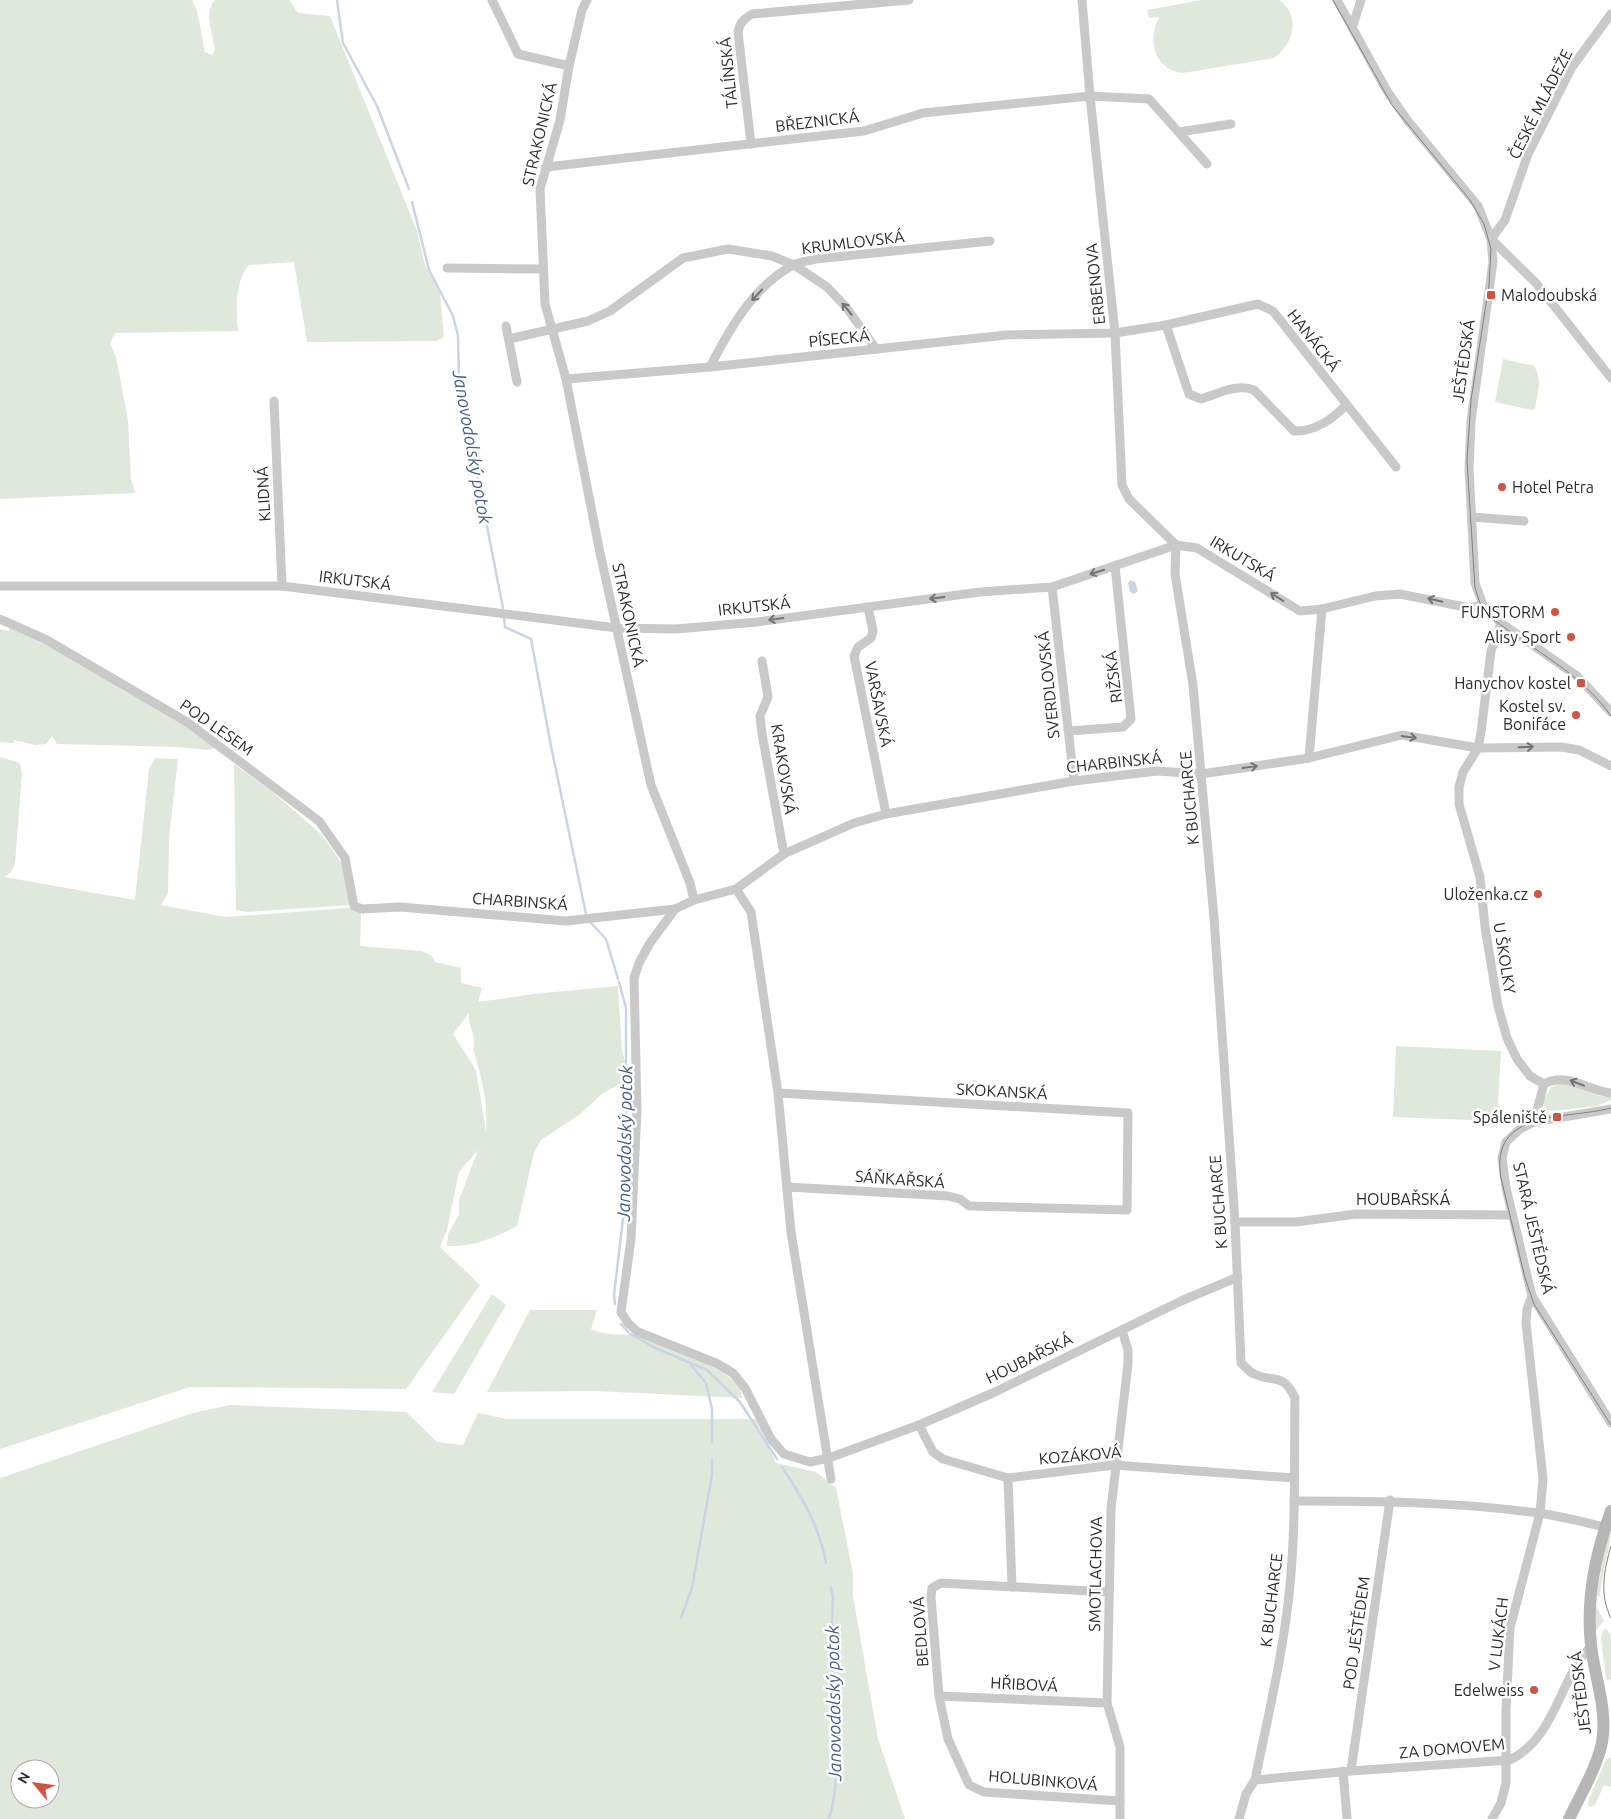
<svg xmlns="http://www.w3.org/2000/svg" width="1611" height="1819" font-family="Ubuntu,sans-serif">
  <rect width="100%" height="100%" fill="#fff"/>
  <!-- green -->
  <g fill="#dfe8db" fill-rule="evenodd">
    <path d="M 0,0 L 192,0 L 197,11 L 205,52 L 212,55 L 215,50 C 213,34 203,12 215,0 L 289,0 L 298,13 L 330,16 L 417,231 L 425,265 L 440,293 L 444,337 L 437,341 L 307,342 L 294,262 L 249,265 C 235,280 236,311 238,331 L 115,333 L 110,343 L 116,357 L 128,421 L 131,479 L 135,493 L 0,499 Z"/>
    <path d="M 1202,0 L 1279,0 C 1301,15 1294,44 1274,58 L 1183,73 C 1154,69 1147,41 1159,17 L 1149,18 L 1147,10 Z"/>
    <path d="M 1503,359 L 1534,366 C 1543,379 1537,394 1535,409 L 1532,410 L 1495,402 Z"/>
    <path d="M 9,628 L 61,649 L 126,692 L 183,721 L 216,748 L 207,750 L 178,747 L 57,744 L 52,736 L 46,744 L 35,745 L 14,740 L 14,743 L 0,742 L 0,629 L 9,631 Z"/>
    <path d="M 0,757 L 20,763 L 22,773 L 15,864 L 11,872 L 4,877 L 135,900 L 149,769 L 155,758 L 178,759 L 169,838 L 168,893 L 161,905 L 225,917 L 348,908 L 361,913 L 360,946 L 421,951 L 432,956 L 435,962 L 461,968 L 461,983 L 482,988 L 478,1002 L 534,994 L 618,986 L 622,1050 L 628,1074 L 625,1082 L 603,1093 L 579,1115 L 541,1140 L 534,1153 L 517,1226 C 495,1238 472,1247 447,1246 L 448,1234 L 459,1215 L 459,1200 L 478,1150 L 459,1172 L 447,1230 L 440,1247 L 480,1285 L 406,1389 L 190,1387 L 0,1449 ZM 469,1013 C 467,1026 478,1036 473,1050 C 482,1076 488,1104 486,1132 L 476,1070 L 453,1034 Z"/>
    <path d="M 234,764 L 269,789 L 322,835 L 343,865 L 350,905 L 248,912 L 236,910 Z"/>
    <path d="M 1396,1046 L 1501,1051 L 1497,1121 L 1393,1117 Z"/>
    <path d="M 1566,1082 L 1599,1096 L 1611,1097 L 1611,1100 L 1597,1106 L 1552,1111 L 1545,1109 L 1543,1102 L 1551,1087 Z"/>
    <path d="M 492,1294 L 506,1305 L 454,1394 L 432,1392 Z"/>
    <path d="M 530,1310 L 597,1310 L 591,1329 C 613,1338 617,1332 636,1336 C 656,1339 729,1370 739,1386 C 741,1389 741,1394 742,1398 L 596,1391 L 487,1392 Z"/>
    <path d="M 230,1405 L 406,1412 L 437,1442 L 463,1445 L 478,1413 L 507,1419 L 756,1419 L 776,1463 L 816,1472 L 836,1488 L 853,1573 L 853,1596 L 878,1739 L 905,1819 L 0,1819 L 0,1478 L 193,1413 ZM 20,1769 L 50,1769 L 50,1799 L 20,1799 Z"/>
    <path d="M 1611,1527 C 1611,1551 1601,1573 1600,1597 L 1597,1594 L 1603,1558 Z"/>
    <path d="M 1596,1606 L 1604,1621 L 1595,1631 Z"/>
    <path d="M 1606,1629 L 1611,1635 L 1611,1679 L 1608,1681 L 1606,1679 L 1601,1638 L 1603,1630 Z"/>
    <path d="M 1611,1757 L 1611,1787 L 1604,1785 L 1595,1805 L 1588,1807 L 1589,1799 L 1606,1760 Z"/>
  </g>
  <!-- water -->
  <path fill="#c9d5e6" d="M 1131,580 L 1135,582 L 1138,591 L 1134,594 L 1130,592 L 1128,583 Z"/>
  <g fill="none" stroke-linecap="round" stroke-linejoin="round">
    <!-- stream -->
    <g stroke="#c9d5e6" stroke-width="2.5">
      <path d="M 337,0 L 343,43 L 377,106 L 409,189"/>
      <path d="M 412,202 L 429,270 L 453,316 L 458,336 L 459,383 L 503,608"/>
      <path d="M 504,616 L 505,627 L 531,639 L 551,746 L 586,914"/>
      <path d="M 590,922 L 606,939 L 618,979"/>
      <path d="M 615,1304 L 614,1295 L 626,1193 L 626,1008 L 619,982"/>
      <path d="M 621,1324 L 629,1333 L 653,1347 L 707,1370 L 740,1402 L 777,1459"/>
      <path d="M 691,1365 L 706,1383 L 712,1409 L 712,1442"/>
      <path d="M 782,1467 C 802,1497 820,1528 826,1563"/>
      <path d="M 681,1618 L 692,1588 L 712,1475 L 712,1459"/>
      <path d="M 829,1819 C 844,1771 831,1719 831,1670 C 830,1646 832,1622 833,1598 L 831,1587"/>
    </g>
    <!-- street -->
    <g stroke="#c9c9c9" stroke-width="9">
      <path d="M 492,0 L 518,54 L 569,66"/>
      <path d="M 587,0 L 582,10 L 569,66 L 560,120 L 540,189 L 545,304 L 566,379 L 599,548 L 651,785 L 690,883 L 694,900"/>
      <path d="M 1082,0 L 1090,96 L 1115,333 L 1122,485 L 1129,499 L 1176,545"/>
      <path d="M 1337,0 L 1387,91 L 1408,121 L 1478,206 L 1491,239 L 1493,262 L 1471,421 L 1469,469 L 1475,583 L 1483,605 L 1501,623 L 1577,676 L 1611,712"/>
      <path d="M 1352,28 L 1361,0"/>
      <path d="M 1179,132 L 1231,124"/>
      <path d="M 751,144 L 738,32 C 740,22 744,19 752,14 L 909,0"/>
      <path d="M 546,167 L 864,131 L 923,113 L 1090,96 L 1149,99 L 1207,164"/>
      <path d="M 1491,239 L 1505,220 L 1528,154 L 1572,67 L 1611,14"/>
      <path d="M 1491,239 L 1536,283 L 1611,378"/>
      <path d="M 447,268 L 543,269"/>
      <path d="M 1166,325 L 1189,394 L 1201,399 C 1218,394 1237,383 1254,390 L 1294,431 C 1314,432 1333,419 1346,405"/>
      <path d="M 506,326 L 517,382"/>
      <path d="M 509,339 L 588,321 L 610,311 L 683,258 L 728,249 L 772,256 L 794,265 L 827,287 L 846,307 L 876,349"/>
      <path d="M 710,367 C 730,328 753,287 793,265 C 800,262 809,261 816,259 L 990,241"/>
      <path d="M 566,379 L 710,367 L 1006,335 L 1115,333 L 1166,325 L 1258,304 L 1273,311 L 1396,467"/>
      <path d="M 274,401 L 282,586"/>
      <path d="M 1472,517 L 1524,521"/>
      <path d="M 1176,545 L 1175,574 L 1193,685 L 1214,918 L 1235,1222 L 1241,1363 C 1245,1366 1249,1372 1254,1374 C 1274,1383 1283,1372 1295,1398 C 1294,1460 1296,1523 1290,1585 C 1284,1650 1268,1716 1255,1780 L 1246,1794 L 1239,1819"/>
      <path d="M 0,586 L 282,586 L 617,628 L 676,629 L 757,622 L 980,592 L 1052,587 L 1176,545 L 1197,548 L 1300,611 L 1322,609 L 1375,596 L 1400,594 L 1470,608 L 1483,605"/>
      <path d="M 1052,587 L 1074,781"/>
      <path d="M 868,607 L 873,631 L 871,638 L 858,647 L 854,656 L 886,814"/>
      <path d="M 0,619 L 45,639 L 187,722 L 319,821 L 345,858 L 354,906 L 362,909 L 400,907 L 566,921 L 675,909"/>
      <path d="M 1501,623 L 1491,651 L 1481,732 L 1478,748 L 1463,772 L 1459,787 L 1459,804 L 1480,877 L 1485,927 L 1498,1006 L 1507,1038 L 1517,1059 L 1530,1076 L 1544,1084"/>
      <path d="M 762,661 L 768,697 L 760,716 L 762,734 L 784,854"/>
      <path d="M 1068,731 L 1123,727 L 1131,719 L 1115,566"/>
      <path d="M 1309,758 L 1322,609"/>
      <path d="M 736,889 L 751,912 L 778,1093 L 791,1232 L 831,1479"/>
      <path d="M 778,1093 L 1128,1113 L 1127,1210 L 969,1206 L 960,1199 L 948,1196 L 787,1187"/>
      <path d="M 1611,1109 L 1534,1122 L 1520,1129 L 1506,1142 L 1502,1158 L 1506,1188 L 1532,1296 L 1611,1423"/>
      <path d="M 1534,1122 L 1544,1084 C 1566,1071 1588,1091 1611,1093"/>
      <path d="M 1235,1222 L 1296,1222 L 1356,1214 L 1512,1215"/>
      <path d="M 1238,1277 L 1181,1301 L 995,1392 L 919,1425 L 829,1458 L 810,1462 L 784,1454 L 771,1439 L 745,1388 L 733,1373 L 716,1363 L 638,1332 L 628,1323 L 621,1312 L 631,1239 L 637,1109 L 634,978 L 639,963 L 650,943 L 675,909 L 694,900 L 736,889 L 784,854 L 854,823 L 886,814 L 1074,781 L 1157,771 L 1201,774 L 1249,767 L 1309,758 L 1402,735 L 1478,748 L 1561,747 L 1579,750 L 1611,766"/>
      <path d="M 919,1425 L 933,1452 L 943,1459 L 1008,1478 L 1114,1465 L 1294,1478"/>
      <path d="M 1008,1478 L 1012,1587"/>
      <path d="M 1294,1501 C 1376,1501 1457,1502 1538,1513 C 1561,1516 1583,1522 1605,1527"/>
      <path d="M 1109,1592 L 941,1583 L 932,1588 L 931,1597 L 939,1696 L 948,1739 L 969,1785 L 984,1792 L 1120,1801"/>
      <path d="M 939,1696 L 1107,1703"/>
      <path d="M 1343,1771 L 1347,1819"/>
      <path d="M 1351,1771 L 1390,1500"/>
      <path d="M 1255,1780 L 1351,1771 L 1510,1760 C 1556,1737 1558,1681 1591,1646"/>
      <path d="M 1120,1819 L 1120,1747 L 1107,1703 L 1111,1509 L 1128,1364 L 1128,1350 L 1122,1330"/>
      <path d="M 1492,1819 L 1501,1803 L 1506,1783 L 1506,1710 L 1510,1628 L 1540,1513 L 1543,1479 L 1526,1323 L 1527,1309 L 1532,1296"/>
    </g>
    <!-- secondary -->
    <path stroke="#b6b6b6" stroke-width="12" d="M 1569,1819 C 1580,1795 1601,1761 1603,1735 C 1606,1705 1594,1674 1591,1645 C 1586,1600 1596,1552 1611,1511"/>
    <!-- tram -->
    <g stroke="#818181" stroke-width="1">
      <path d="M 1333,0 L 1392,105 L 1470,200 L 1484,224 L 1491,249 L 1489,285 L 1471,400 L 1467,460 L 1475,588 L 1480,603 L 1493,619 C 1534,651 1581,673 1611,716"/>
      <path d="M 1611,1108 C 1567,1120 1489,1108 1501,1178 L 1525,1278 L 1534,1304 L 1611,1425"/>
      <path d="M 1611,1546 C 1604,1570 1599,1595 1611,1618"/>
    </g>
  </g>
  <!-- one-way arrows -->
  <defs><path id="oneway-shaft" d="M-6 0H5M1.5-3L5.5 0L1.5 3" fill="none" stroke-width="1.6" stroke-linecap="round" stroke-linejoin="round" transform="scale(1.25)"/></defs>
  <g stroke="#737373">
    <use href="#oneway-shaft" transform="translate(757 295) rotate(133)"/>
    <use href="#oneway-shaft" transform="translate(847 309) rotate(-129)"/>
    <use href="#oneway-shaft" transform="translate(1097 572) rotate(162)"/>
    <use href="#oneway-shaft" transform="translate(1277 597) rotate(-148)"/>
    <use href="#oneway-shaft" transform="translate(937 598) rotate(173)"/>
    <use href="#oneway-shaft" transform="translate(1435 600) rotate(-167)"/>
    <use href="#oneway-shaft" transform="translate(776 619) rotate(172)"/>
    <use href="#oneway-shaft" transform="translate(1409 737) rotate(8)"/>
    <use href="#oneway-shaft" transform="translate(1526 747) rotate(-2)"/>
    <use href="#oneway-shaft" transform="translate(1250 767) rotate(-8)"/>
    <use href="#oneway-shaft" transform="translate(1577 1083) rotate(-159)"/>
  </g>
  <!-- markers -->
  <g fill="#cf5442" stroke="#fff" stroke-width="2">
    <rect x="1486" y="290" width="10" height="10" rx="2.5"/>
    <circle cx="1502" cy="487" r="5"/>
    <circle cx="1555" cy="612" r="5"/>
    <circle cx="1571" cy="637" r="5"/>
    <rect x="1576" y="678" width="10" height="10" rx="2.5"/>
    <circle cx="1576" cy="715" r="5"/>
    <circle cx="1538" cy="894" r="5"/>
    <rect x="1552" y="1112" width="10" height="10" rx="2.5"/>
    <circle cx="1534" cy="1690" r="5"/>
  </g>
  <g text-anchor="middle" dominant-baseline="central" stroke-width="5" stroke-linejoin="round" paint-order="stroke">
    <!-- street labels -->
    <g font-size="16" fill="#2c2c2c" stroke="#fff">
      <text transform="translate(728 73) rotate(-96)">TÁLÍNSKÁ</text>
      <text transform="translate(1540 104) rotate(-63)">ČESKÉ MLÁDEŽE</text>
      <text transform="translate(817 121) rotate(-7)">BŘEZNICKÁ</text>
      <text transform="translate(539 134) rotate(-77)">STRAKONICKÁ</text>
      <text transform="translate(853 242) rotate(-7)">KRUMLOVSKÁ</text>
      <text transform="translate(1095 284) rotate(-96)">ERBENOVA</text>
      <text transform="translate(839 338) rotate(-6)">PÍSECKÁ</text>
      <text transform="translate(1314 340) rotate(52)">HANÁCKÁ</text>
      <text transform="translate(1463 361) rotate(-82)">JEŠTĚDSKÁ</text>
      <text transform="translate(263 494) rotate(-93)">KLIDNÁ</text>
      <text transform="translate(1243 558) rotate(31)">IRKUTSKÁ</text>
      <text transform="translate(355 580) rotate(7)">IRKUTSKÁ</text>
      <text transform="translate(754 606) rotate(-6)">IRKUTSKÁ</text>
      <text transform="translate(629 615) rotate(78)">STRAKONICKÁ</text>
      <text transform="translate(1113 677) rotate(-97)">RIŽSKÁ</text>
      <text transform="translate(1048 685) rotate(-96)">SVERDLOVSKÁ</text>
      <text transform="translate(879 704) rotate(79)">VARŠAVSKÁ</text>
      <text transform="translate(217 727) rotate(35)">POD LESEM</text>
      <text transform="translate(1114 762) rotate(-6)">CHARBINSKÁ</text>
      <text transform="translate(784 769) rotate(81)">KRAKOVSKÁ</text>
      <text transform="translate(1189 798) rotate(-95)">K BUCHARCE</text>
      <text transform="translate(520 901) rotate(4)">CHARBINSKÁ</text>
      <text transform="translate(1505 958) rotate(81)">U ŠKOLKY</text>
      <text transform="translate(1002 1091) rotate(3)">SKOKANSKÁ</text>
      <text transform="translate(900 1179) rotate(4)">SÁŇKAŘSKÁ</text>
      <text x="1403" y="1199">HOUBAŘSKÁ</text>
      <text transform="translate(1218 1202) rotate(-94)">K BUCHARCE</text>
      <text transform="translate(1534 1228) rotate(77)">STARÁ JEŠTĚDSKÁ</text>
      <text transform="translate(1029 1358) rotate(-26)">HOUBAŘSKÁ</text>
      <text transform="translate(1080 1455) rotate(-5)">KOZÁKOVÁ</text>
      <text transform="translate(1095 1574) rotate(-89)">SMOTLACHOVA</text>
      <text transform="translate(1271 1600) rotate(-83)">K BUCHARCE</text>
      <text transform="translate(920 1632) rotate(-94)">BEDLOVÁ</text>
      <text transform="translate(1356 1633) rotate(-82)">POD JEŠTĚDEM</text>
      <text transform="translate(1498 1634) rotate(-83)">V LUKÁCH</text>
      <text transform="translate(1024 1684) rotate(3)">HŘIBOVÁ</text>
      <text transform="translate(1580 1693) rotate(-97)">JEŠTĚDSKÁ</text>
      <text transform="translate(1452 1748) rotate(-5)">ZA DOMOVEM</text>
      <text transform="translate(1043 1780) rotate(5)">HOLUBINKOVÁ</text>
    </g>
    <!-- poi labels -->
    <g font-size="16" fill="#2c2c2c" stroke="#fff" text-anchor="end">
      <text x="1501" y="295" text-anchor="start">Malodoubská</text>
      <text x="1512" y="487" text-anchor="start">Hotel Petra</text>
      <text x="1545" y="612">FUNSTORM</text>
      <text x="1561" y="637">Alisy Sport</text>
      <text x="1571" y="683">Hanychov kostel</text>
      <text x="1566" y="706">Kostel sv.<tspan x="1566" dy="18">Bonifáce</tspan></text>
      <text x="1528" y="894">Uloženka.cz</text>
      <text x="1547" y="1117">Spáleniště</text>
      <text x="1524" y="1690">Edelweiss</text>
    </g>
    <!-- water labels -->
    <g font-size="18" font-style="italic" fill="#445e83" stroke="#fff">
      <text transform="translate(473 447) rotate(80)">Janovodolský potok</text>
      <text transform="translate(624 1143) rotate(-89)">Janovodolský potok</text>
      <text transform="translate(833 1703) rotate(-91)">Janovodolský potok</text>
    </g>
  </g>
  <!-- north arrow -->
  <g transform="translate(35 1784) rotate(299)"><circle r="24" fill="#ffffff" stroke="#ababab"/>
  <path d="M0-4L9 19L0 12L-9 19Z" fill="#cf5442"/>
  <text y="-8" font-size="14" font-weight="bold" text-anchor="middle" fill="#2c2c2c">N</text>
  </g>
</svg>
